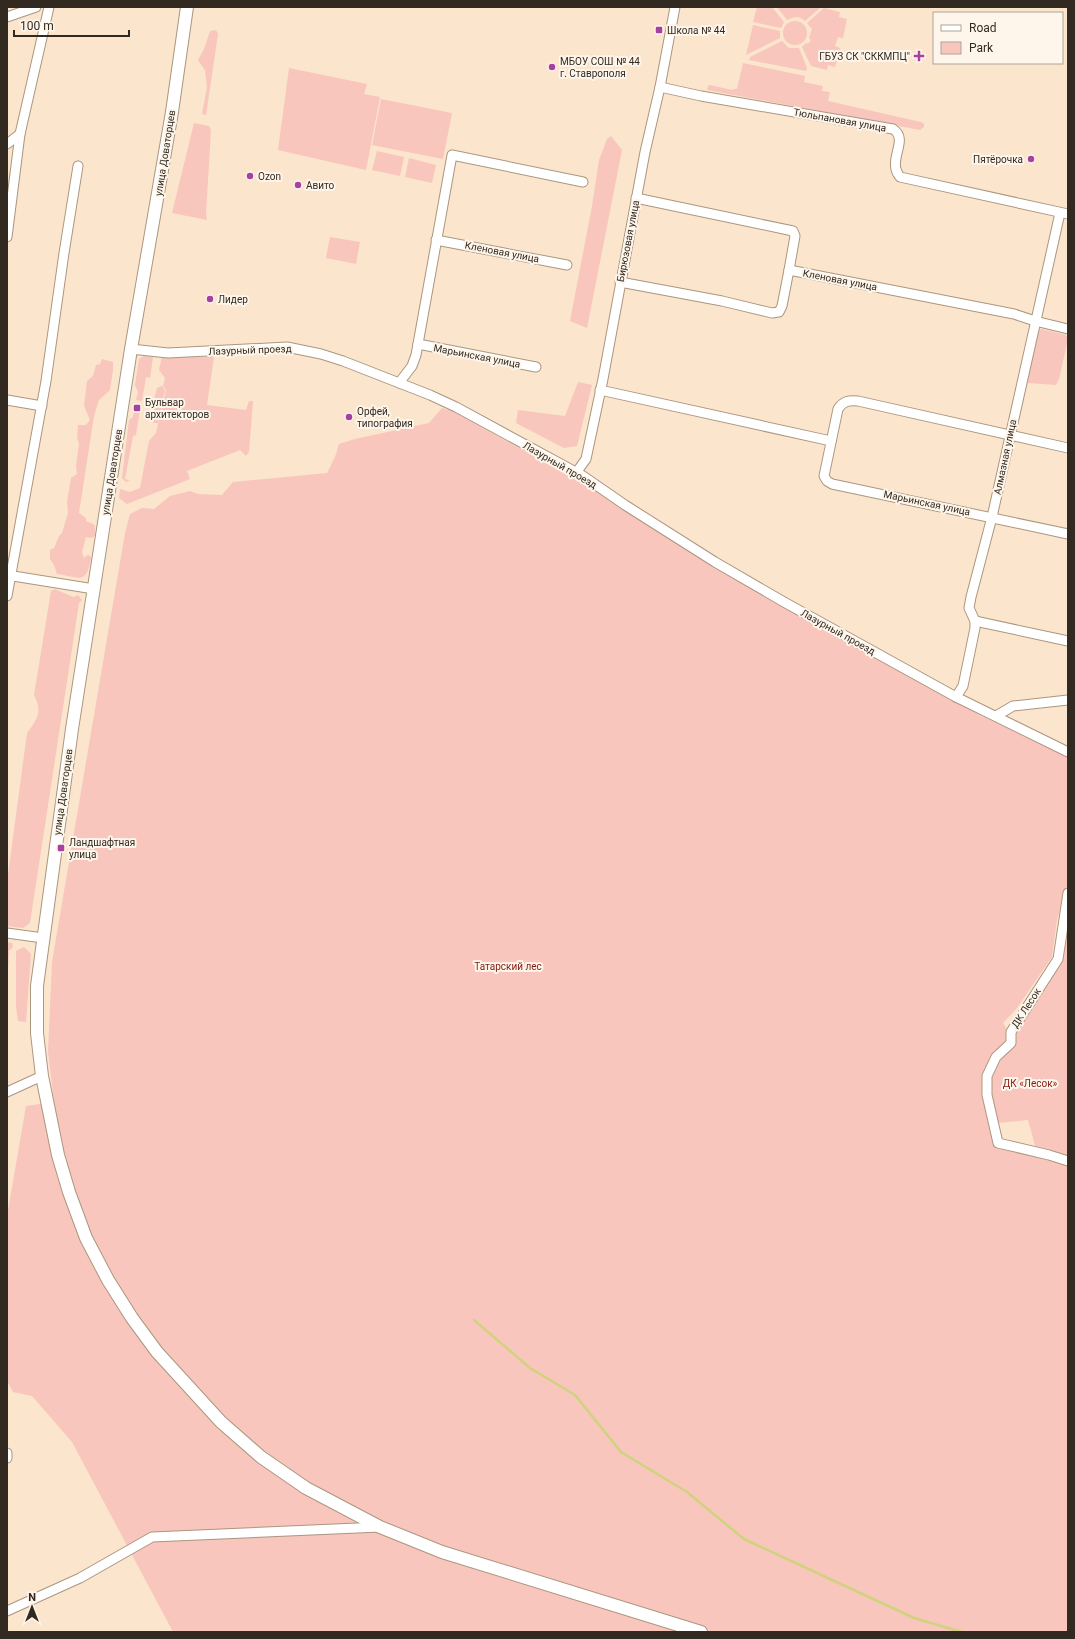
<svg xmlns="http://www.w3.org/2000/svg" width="1075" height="1639" font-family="Roboto,sans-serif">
  <rect width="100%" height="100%" fill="#fbe5cd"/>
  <!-- green -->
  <g fill="#f8c6bd">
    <path d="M 757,7 L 772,7 L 784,22 L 781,28 L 753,22 Z"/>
    <path d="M 777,7 L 821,7 L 805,21 C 799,16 796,16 787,20 Z"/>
    <path d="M 824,8 L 840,12 L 839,17 L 847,19 L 843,38 L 838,37 L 835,46 L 840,48 L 835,67 L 828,65 L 827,70 L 811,66 L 802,47 L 806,43 L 808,44 L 811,40 L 809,38 L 812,29 L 807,23 Z"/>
    <circle cx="795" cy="33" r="12"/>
    <path d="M 753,25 L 780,31 L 780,38 L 746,55 Z"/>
    <path d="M 216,30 L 218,34 L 206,115 L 202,114 L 207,87 L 205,70 L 198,60 L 204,49 L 210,31 Z"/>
    <path d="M 782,41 L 789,48 L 799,48 L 807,68 L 806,71 L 749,60 L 750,57 Z"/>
    <path d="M 743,63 L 805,76 L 804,82 L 823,86 L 822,91 L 830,92 L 828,101 L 921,122 L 924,124 L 924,127 L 920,130 L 707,90 L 708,86 L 710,85 L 732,90 L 734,89 L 737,89 Z"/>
    <path d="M 289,68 L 367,84 L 364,94 L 380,97 L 366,170 L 278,150 Z"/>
    <path d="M 381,99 L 452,113 L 443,159 L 372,145 Z"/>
    <path d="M 194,123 L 209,126 L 211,130 L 206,214 L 207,220 L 172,213 Z"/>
    <path d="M 611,136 L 622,150 L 587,328 L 570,321 L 592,206 L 599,160 L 607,139 Z"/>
    <path d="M 377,151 L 404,157 L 400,176 L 372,170 Z"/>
    <path d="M 409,158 L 436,165 L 432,183 L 405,177 Z"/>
    <path d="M 330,237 L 360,242 L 356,264 L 326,258 Z"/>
    <path d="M 1042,329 L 1066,335 L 1068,339 L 1059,379 L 1056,385 L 1028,383 L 1026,380 L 1038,330 Z"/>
    <path d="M 144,356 L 153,357 L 150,378 L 146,377 L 142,401 L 136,400 L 138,392 L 135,385 L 139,359 Z"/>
    <path d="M 162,356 L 214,357 L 207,405 L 246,410 L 249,401 L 253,401 L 249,452 L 246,456 L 240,450 L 187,471 L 190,479 L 127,504 L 119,498 L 120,489 L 130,492 L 140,488 L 149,441 L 156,433 L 166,390 L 163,386 L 165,378 L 159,370 Z"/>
    <path d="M 102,359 L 113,362 L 113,370 L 110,390 L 99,400 L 94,416 L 79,513 L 86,518 L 86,521 L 93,524 L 95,526 L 95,536 L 91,538 L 86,537 L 82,552 L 84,558 L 88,555 L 91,557 C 87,586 79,577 57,574 L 54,565 L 50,559 L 50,550 L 54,548 L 59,536 L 62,533 L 68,513 L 67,502 L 71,478 L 77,474 L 76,466 L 79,443 L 77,439 L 78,425 L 86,425 L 90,420 L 84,406 L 87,381 L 93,376 L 96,365 L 100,364 Z"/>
    <path d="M 578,382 L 592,385 L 577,446 L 564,448 L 516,423 L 518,410 L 565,416 Z"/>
    <path d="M 162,386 L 165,390 L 158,423 L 153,423 L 152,407 L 157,388 Z"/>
    <path d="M 442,408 L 453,411 L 608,498 L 981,716 L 1036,741 L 1068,758 L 1068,882 L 1057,920 L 1052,957 L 1017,1008 L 1003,1023 L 1007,1029 L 1007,1038 L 996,1063 L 1016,1042 L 1015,1033 L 1062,956 L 1068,909 L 1068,1159 L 1036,1149 L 1028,1120 L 997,1123 L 983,1097 L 990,1132 L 994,1144 L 1041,1155 L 1068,1165 L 1068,1632 L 173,1632 L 72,1442 L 32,1396 L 13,1392 L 7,1381 L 7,1216 L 26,1106 L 54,1102 L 48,1052 L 52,962 L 125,533 L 130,514 L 142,508 L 154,509 L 170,496 L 190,491 L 198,494 L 222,495 L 233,482 L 327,473 L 335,457 L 339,444 L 355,439 L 429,423 Z"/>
    <path d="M 134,409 L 140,410 L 136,435 L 133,436 L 125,479 L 130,480 L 126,482 L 122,478 L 129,420 L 133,417 Z"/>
    <path d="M 55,589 L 73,597 L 78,595 L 82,600 L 79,603 L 30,923 L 23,928 L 7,926 L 7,882 L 27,733 C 37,720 43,711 34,695 L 51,591 Z"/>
    <path d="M 7,942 L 12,943 L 13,947 L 9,951 L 7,992 Z"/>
    <path d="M 24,947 L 31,954 L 26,1022 L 18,1021 L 16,1006 L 16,951 Z"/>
  </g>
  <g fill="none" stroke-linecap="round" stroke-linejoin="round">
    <!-- stream -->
    <path stroke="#d0d37d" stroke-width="2.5" d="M 474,1320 L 530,1368 L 575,1395 L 621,1452 L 687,1492 L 744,1539 L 914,1618 L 962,1632"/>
    <defs>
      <g id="minor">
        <path d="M 7,17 L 36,7"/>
        <path d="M 660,87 L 701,96 L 893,129 C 910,140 886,160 900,177 L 1068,214"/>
        <path d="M 7,144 L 20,134"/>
        <path d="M 636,198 L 793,231 L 795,236 L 789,270"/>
        <path d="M 7,237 L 20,134 L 49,7"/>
        <path d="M 436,240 L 567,265"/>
        <path d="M 620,282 L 722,301 L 772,313 L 779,312 L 782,306 L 789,270 L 1014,314 L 1035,321 L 1068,329"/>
        <path d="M 418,344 L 536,367"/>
        <path d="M 131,349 L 168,353 L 287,347 L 321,354 L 343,361 L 430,395 L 456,407 L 583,476 L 625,505 L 715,562 L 784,602 L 956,697 L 1068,752"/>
        <path d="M 399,383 L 412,366 L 416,355 L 452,155 L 583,182"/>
        <path d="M 600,390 L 831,441"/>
        <path d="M 7,400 L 42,406"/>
        <path d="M 1068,448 L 858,401 C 849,400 843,401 838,409 L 824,476 L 827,481 L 832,484 L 1068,534"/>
        <path d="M 576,473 L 586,459 L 603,379 L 645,152 L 660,87 L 675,7"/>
        <path d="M 7,575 L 94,589"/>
        <path d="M 7,596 L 46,381 L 64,253 L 78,166"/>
        <path d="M 975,621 L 1068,641"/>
        <path d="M 956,697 L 963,686 L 975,628 L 975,621 L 969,608 L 971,597 L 992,517 L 1060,213"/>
        <path d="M 996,716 L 1013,706 L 1068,700"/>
        <path d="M 1068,893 L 1058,959 L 1011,1032 L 1011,1043 L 996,1057 L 987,1076 L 987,1095 L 998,1143 L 1049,1155 L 1068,1161"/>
        <path d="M 7,933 L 43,938"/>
        <path d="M 7,1092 L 42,1076"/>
        <path d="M 7,1453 L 7,1458"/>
        <path d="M 7,1611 L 80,1578 L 152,1537 L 380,1527"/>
      </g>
      <path id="major" d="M 187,7 L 172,112 L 131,349 L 72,729 L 37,986 L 37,1033 L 42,1076 L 58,1155 L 69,1192 L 86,1238 L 108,1280 L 132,1318 L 157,1352 L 221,1422 L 261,1457 L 306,1488 L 380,1527 L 442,1552 L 701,1632"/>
    </defs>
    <!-- minor casing -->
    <use href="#minor" stroke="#ab967f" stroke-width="11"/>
    <!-- major casing -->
    <use href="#major" stroke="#ab967f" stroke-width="14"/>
    <!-- minor -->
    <use href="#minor" stroke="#fff" stroke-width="9"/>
    <!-- major -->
    <use href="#major" stroke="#fff" stroke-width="12"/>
  </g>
  <!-- markers -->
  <g fill="#a740a3" stroke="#fef5eb" stroke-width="1.5">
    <rect x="655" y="26" width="8" height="8" rx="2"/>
    <path d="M917 50h4v4h4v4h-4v4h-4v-4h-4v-4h4z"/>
    <circle cx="552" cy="67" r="4"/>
    <circle cx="1031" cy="159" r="4"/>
    <circle cx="250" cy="176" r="4"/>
    <circle cx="298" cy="185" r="4"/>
    <circle cx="210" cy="299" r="4"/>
    <rect x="133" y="404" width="8" height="8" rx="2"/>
    <circle cx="349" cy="417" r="4"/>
    <rect x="57" y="844" width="8" height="8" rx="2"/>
  </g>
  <g text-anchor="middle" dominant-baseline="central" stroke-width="4" stroke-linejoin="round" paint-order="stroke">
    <!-- poi labels -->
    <g font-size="10" fill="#322a21" stroke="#fef5eb" text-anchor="start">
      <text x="667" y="30">Школа № 44</text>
      <text x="910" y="56" text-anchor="end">ГБУЗ СК "СККМПЦ"</text>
      <text x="560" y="61">МБОУ СОШ № 44<tspan x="560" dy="12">г. Ставрополя</tspan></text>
      <text x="1023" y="159" text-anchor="end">Пятёрочка</text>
      <text x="258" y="176">Ozon</text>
      <text x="306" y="185">Авито</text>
      <text x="218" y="299">Лидер</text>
      <text x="145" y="402">Бульвар<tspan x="145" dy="12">архитекторов</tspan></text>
      <text x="357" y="411">Орфей,<tspan x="357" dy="12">типография</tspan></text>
      <text x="69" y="842">Ландшафтная<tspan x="69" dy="12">улица</tspan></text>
    </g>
    <!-- street labels -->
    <g font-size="10" fill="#322a21" stroke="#fef5eb">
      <text transform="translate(840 120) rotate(10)">Тюльпановая улица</text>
      <text transform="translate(165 153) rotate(-81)">улица Доваторцев</text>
      <text transform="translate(628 241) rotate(-79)">Бирюзовая улица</text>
      <text transform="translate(502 252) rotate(11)">Кленовая улица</text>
      <text transform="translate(840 280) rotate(11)">Кленовая улица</text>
      <text transform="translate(250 350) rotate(-2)">Лазурный проезд</text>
      <text transform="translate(477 356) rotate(11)">Марьинская улица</text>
      <text transform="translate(1005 457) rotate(-78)">Алмазная улица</text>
      <text transform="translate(560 465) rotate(30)">Лазурный проезд</text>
      <text transform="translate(112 472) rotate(-81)">улица Доваторцев</text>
      <text transform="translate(927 503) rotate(12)">Марьинская улица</text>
      <text transform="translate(838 632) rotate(29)">Лазурный проезд</text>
      <text transform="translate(63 792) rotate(-82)">улица Доваторцев</text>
      <text transform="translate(1026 1008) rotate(-57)">ДК Лесок</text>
    </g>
    <!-- park labels -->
    <g font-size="10" fill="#811b12" stroke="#fef5eb">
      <text x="508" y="966">Татарский лес</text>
      <text x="1030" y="1083">ДК «Лесок»</text>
    </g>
  </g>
  <!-- border -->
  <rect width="1075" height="1639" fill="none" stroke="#322a21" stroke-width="16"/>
  <!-- legend -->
  <rect x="933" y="12" width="130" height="52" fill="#fef5eb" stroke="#aca49a"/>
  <rect x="941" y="25" width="20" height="6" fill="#ffffff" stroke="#aca49a"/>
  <text x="969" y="32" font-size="12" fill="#322a21">Road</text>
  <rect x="941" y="42" width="20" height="12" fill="#f8c6bd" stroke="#aca49a"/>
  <text x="969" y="52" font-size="12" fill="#322a21">Park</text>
  <!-- north arrow -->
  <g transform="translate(32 1607)" stroke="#fef5eb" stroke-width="3" paint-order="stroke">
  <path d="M0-3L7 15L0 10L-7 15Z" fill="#322a21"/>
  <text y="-6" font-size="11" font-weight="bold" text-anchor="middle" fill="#322a21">N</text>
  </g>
  <!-- scale -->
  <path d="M14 30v6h115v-6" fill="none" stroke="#322a21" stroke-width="2"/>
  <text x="20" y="30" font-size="12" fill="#322a21" stroke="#fef5eb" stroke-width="3" paint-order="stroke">100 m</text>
</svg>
